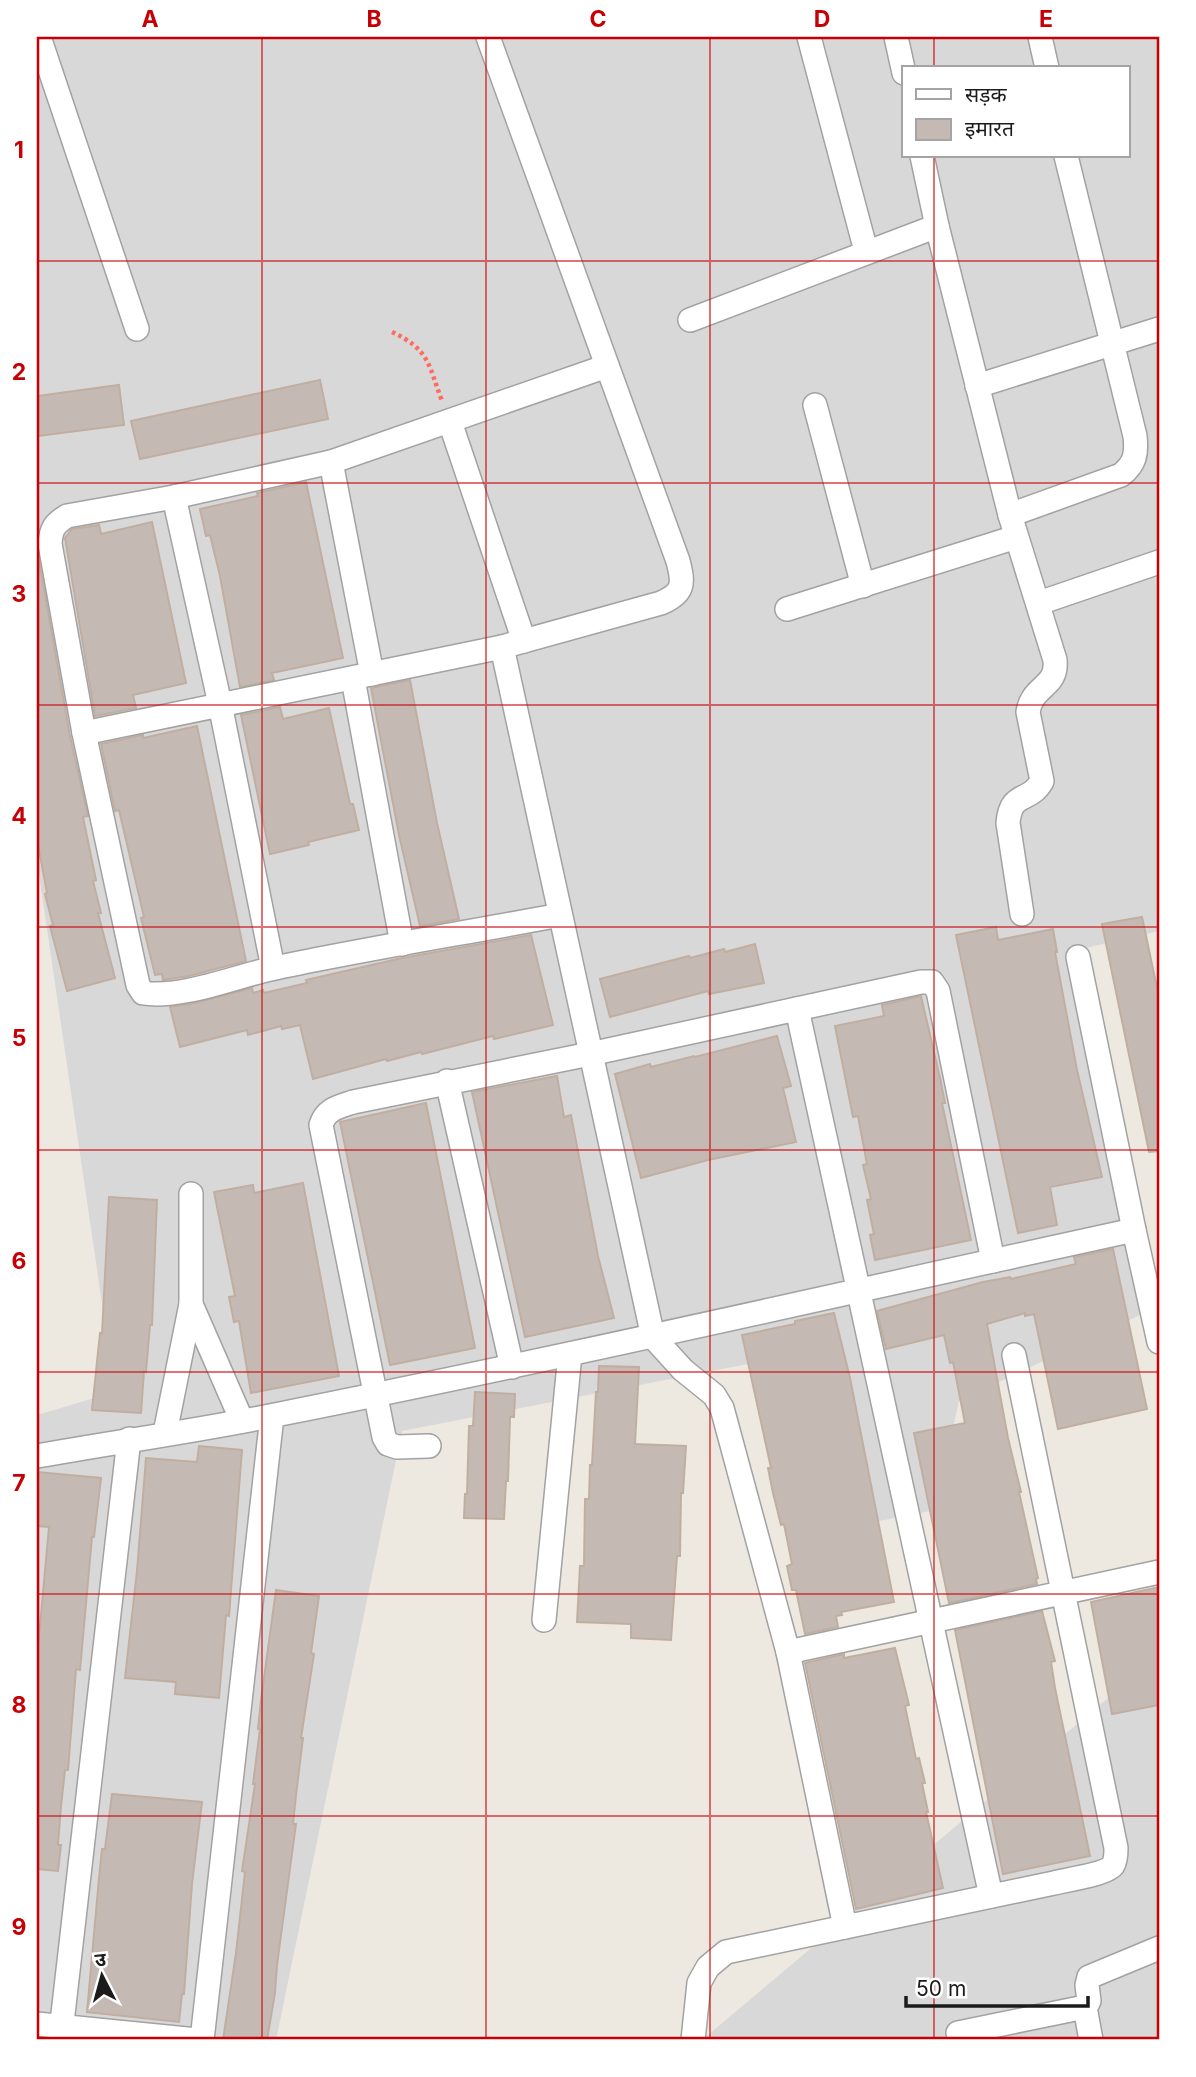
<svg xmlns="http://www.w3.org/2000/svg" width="1196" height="2077" font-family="Inter,'Noto Sans Devanagari',sans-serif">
  <rect width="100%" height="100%" fill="#eee9e0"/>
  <!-- residential -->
  <g fill="#d9d8d8" fill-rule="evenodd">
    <path d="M 37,37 L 1159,37 L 1159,931 L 1073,951 L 1157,1307 L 959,1401 L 935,1510 L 839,1529 L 748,1364 L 402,1431 L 276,2040 L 37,2040 L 37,1415 L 115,1392 L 37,861 ZM 904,68 L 1128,68 L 1128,156 L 904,156 Z"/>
    <path d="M 1159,1655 L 1159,2040 L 702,2040 Z"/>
  </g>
  <!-- building -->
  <g fill="#c5bab3" stroke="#c0aea1" stroke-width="2">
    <path d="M 320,380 L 328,419 L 140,459 L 131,421 Z"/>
    <path d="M 119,385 L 124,425 L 37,436 L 37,396 Z"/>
    <path d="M 306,482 L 343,658 L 272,673 L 274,680 L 240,687 L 220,576 L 210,535 L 206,536 L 200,509 L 258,496 L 257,493 Z"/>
    <path d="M 152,522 L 186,683 L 133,695 L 136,708 L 95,716 L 65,538 L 72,529 L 99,525 L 101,534 Z"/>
    <path d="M 37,549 L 70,736 L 88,816 L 83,817 L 96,880 L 93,881 L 101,913 L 98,913 L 115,978 L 67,991 L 50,926 L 53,925 L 45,894 L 47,893 L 37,839 Z"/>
    <path d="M 410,680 L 437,823 L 459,919 L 420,926 L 399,835 L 371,688 Z"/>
    <path d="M 280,707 L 283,719 L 329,708 L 350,804 L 353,804 L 359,830 L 308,842 L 309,845 L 270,854 L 241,715 Z"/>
    <path d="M 197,726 L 246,961 L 189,976 L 163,980 L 162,974 L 155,975 L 141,918 L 144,917 L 130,857 L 119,810 L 115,811 L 101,744 L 143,735 L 143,738 Z"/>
    <path d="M 1142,917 L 1159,997 L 1159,1151 L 1149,1152 L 1102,924 Z"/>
    <path d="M 996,927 L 998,940 L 1053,929 L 1057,952 L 1055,952 L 1077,1070 L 1102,1177 L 1050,1187 L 1057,1225 L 1018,1233 L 956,935 Z"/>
    <path d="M 531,935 L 553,1025 L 494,1039 L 493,1036 L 422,1054 L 421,1052 L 387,1061 L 386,1059 L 313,1079 L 300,1025 L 282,1029 L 281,1026 L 248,1035 L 247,1030 L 180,1047 L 170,1007 L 195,1003 L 252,988 L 253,993 L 263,990 L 264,993 L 307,983 L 306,980 L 402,958 Z"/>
    <path d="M 755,944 L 764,983 L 709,994 L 708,991 L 610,1017 L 600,979 L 689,956 L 690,958 L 724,949 L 725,952 Z"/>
    <path d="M 921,996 L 940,1078 L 945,1103 L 942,1103 L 971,1240 L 875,1260 L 870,1235 L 874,1234 L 867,1200 L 871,1199 L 863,1165 L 867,1164 L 858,1116 L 853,1117 L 835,1026 L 884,1016 L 882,1005 Z"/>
    <path d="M 777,1036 L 791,1086 L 783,1088 L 796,1142 L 708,1160 L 641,1178 L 615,1074 L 650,1064 L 651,1067 L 694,1056 L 695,1057 Z"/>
    <path d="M 557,1076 L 564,1117 L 571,1115 L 598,1256 L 614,1318 L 525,1337 L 472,1092 Z"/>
    <path d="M 426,1103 L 475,1348 L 390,1365 L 340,1122 Z"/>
    <path d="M 303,1183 L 339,1376 L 251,1393 L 239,1321 L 234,1322 L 229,1297 L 235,1296 L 214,1192 L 253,1185 L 254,1193 Z"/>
    <path d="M 109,1197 L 157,1200 L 152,1325 L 150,1325 L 146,1372 L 144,1371 L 141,1413 L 92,1410 L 100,1333 L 102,1334 Z"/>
    <path d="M 1113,1249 L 1147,1409 L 1058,1429 L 1034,1314 L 1025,1316 L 1025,1313 L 987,1324 L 1008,1438 L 1021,1492 L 1019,1492 L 1038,1578 L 1036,1579 L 1037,1584 L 949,1603 L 914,1433 L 965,1423 L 953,1362 L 950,1363 L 944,1335 L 886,1349 L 877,1311 L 983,1282 L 1010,1277 L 1011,1279 L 1076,1264 L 1074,1257 Z"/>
    <path d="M 834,1313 L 850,1378 L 894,1602 L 841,1612 L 842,1615 L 836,1616 L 838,1627 L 805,1634 L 796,1590 L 792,1590 L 787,1566 L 792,1564 L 784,1524 L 781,1525 L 773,1493 L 768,1468 L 771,1468 L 742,1335 L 795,1324 L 795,1321 Z"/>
    <path d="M 599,1366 L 639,1367 L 635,1444 L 686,1446 L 683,1493 L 681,1493 L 680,1556 L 677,1556 L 671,1640 L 631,1638 L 631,1624 L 577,1622 L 580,1566 L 584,1566 L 585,1499 L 589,1499 L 590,1465 L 592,1465 L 596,1392 L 598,1392 Z"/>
    <path d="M 475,1392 L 515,1394 L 514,1417 L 510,1417 L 508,1481 L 506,1481 L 504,1519 L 464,1518 L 465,1494 L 467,1494 L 469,1426 L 473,1426 Z"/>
    <path d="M 199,1446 L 242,1450 L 229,1616 L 226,1615 L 219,1698 L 175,1694 L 176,1682 L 125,1678 L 137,1571 L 146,1458 L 197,1462 Z"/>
    <path d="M 37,1472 L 101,1478 L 94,1537 L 92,1537 L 80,1670 L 76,1669 L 68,1770 L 65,1770 L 61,1806 L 58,1845 L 61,1845 L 58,1871 L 37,1869 L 37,1659 L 49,1527 L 37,1526 Z"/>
    <path d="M 1159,1587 L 1159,1705 L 1112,1714 L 1091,1602 Z"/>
    <path d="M 276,1590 L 319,1596 L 311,1653 L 314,1654 L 301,1738 L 303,1738 L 296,1795 L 293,1824 L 296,1824 L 277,1965 L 275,1993 L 267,2040 L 223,2040 L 236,1953 L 245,1872 L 242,1871 L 255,1784 L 253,1784 L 260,1729 L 258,1729 L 261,1700 Z"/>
    <path d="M 1042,1611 L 1055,1661 L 1051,1662 L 1055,1688 L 1090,1856 L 1003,1874 L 955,1630 Z"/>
    <path d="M 895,1648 L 909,1705 L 905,1706 L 916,1759 L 919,1758 L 925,1783 L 922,1783 L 928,1812 L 926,1812 L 943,1888 L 856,1909 L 805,1663 L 844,1654 L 844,1658 Z"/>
    <path d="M 112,1794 L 202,1802 L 192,1884 L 184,1994 L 182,1994 L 179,2022 L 87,2012 L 99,1878 L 102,1849 L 105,1849 Z"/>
  </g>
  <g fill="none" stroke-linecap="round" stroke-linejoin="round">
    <defs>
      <g id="street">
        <path d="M 39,37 L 137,329"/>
        <path d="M 809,37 L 866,251"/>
        <path d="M 896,37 L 904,73"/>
        <path d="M 1040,37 L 1047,68"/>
        <path d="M 922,156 L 937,226 L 1010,515 L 1055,660 C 1058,688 1032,685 1028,712 L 1042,781 C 1029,804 1011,790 1008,823 L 1022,914"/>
        <path d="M 690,320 L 937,226"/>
        <path d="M 977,386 L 1159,329"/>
        <path d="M 815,405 L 863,586"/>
        <path d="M 450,422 L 524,641"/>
        <path d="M 331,462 L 372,674"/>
        <path d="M 174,497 L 220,704 L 273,968"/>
        <path d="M 1010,515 L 1121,475 C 1135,464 1137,454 1135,436 L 1066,156"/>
        <path d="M 1039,603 L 1159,562"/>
        <path d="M 787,609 L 1016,537"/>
        <path d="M 502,647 L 653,1337 L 683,1370 L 714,1395 L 722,1408 L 788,1652 L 845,1927"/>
        <path d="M 353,679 L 402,944"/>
        <path d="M 84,733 L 502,647 L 661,603 C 684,593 684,584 678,561 L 488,37"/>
        <path d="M 560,915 C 465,933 369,948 275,968 C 236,976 182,999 143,993 L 138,985 L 84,733 L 50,544 C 51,529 54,524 67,516 L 174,497 L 331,462 L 607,366"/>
        <path d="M 1078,957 L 1134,1230 L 1159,1342"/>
        <path d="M 797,1009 L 991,1896"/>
        <path d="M 447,1081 L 512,1367"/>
        <path d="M 191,1304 L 242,1421"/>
        <path d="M 165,1433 L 191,1304 L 191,1194"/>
        <path d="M 429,1446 L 397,1447 L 388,1444 L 384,1437 L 321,1125 C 326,1109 338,1107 353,1102 L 590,1054 L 921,982 L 932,982 L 938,991 L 993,1261"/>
        <path d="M 37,1456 C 116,1442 196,1431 275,1415 C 563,1358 848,1292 1134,1230"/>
        <path d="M 544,1620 L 570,1354"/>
        <path d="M 788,1652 L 1159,1572"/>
        <path d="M 1085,2007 L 1091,2040"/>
        <path d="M 37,2024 L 197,2040"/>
        <path d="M 958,2033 L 1085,2007 L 1089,2001 L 1087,1985 L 1089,1977 L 1159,1948"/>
        <path d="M 60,2040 L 129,1439"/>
        <path d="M 202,2040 L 272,1416"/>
        <path d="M 693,2040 L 699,1983 L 708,1967 L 726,1952 L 1054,1883 C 1066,1880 1107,1874 1113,1865 C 1116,1860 1116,1853 1116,1848 L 1014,1355"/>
      </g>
    </defs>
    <!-- street casing -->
    <use href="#street" stroke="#a2a2a2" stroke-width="26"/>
    <!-- path -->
    <path stroke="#ff6b5f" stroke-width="4.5" stroke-dasharray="3.5 3.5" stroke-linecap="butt" d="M 392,332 C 430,350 428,364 442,401"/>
    <!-- street -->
    <use href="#street" stroke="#fff" stroke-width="23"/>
  </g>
  <!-- grid -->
  <path fill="none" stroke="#c60005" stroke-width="2" stroke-opacity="0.55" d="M 262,37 L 262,2040M 486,37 L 486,2040M 710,37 L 710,2040M 934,37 L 934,68M 934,156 L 934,2040M 37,261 L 1159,261M 37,483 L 1159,483M 37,705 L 1159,705M 37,927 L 1159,927M 37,1150 L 1159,1150M 37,1372 L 1159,1372M 37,1594 L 1159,1594M 37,1816 L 1159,1816"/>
  <!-- border -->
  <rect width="1196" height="2077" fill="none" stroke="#ffffff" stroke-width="77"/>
  <!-- legend -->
  <rect x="902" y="66" width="228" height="91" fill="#ffffff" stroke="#a4a4a4" stroke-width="2"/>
  <rect x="916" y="89" width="35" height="10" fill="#ffffff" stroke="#a4a4a4" stroke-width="2"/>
  <text x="965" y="102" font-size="21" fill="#1b1b1b">सड़क</text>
  <rect x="916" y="119" width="35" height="21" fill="#c5bab3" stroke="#a4a4a4" stroke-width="2"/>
  <text x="965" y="136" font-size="21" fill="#1b1b1b">इमारत</text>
  <!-- north arrow -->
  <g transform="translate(102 1976) rotate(354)" stroke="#ffffff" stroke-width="5" paint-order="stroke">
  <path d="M0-5L12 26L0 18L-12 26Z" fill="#1b1b1b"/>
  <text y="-10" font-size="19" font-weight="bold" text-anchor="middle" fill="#1b1b1b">उ</text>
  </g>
  <!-- scale -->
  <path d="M906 1996v10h182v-10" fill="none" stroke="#1b1b1b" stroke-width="3.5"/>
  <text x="916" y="1996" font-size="21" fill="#1b1b1b" stroke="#ffffff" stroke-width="5" paint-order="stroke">50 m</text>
  <rect x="38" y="38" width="1120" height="2000" fill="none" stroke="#c60005" stroke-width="2.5"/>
  <g font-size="23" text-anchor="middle" font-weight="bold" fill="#c60005">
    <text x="150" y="27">A</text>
    <text x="374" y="27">B</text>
    <text x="598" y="27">C</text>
    <text x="822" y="27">D</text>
    <text x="1046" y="27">E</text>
    <text x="19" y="158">1</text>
    <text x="19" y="380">2</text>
    <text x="19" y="602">3</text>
    <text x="19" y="824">4</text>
    <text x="19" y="1046">5</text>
    <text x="19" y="1269">6</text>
    <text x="19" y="1491">7</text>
    <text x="19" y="1713">8</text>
    <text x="19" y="1935">9</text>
  </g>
</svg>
